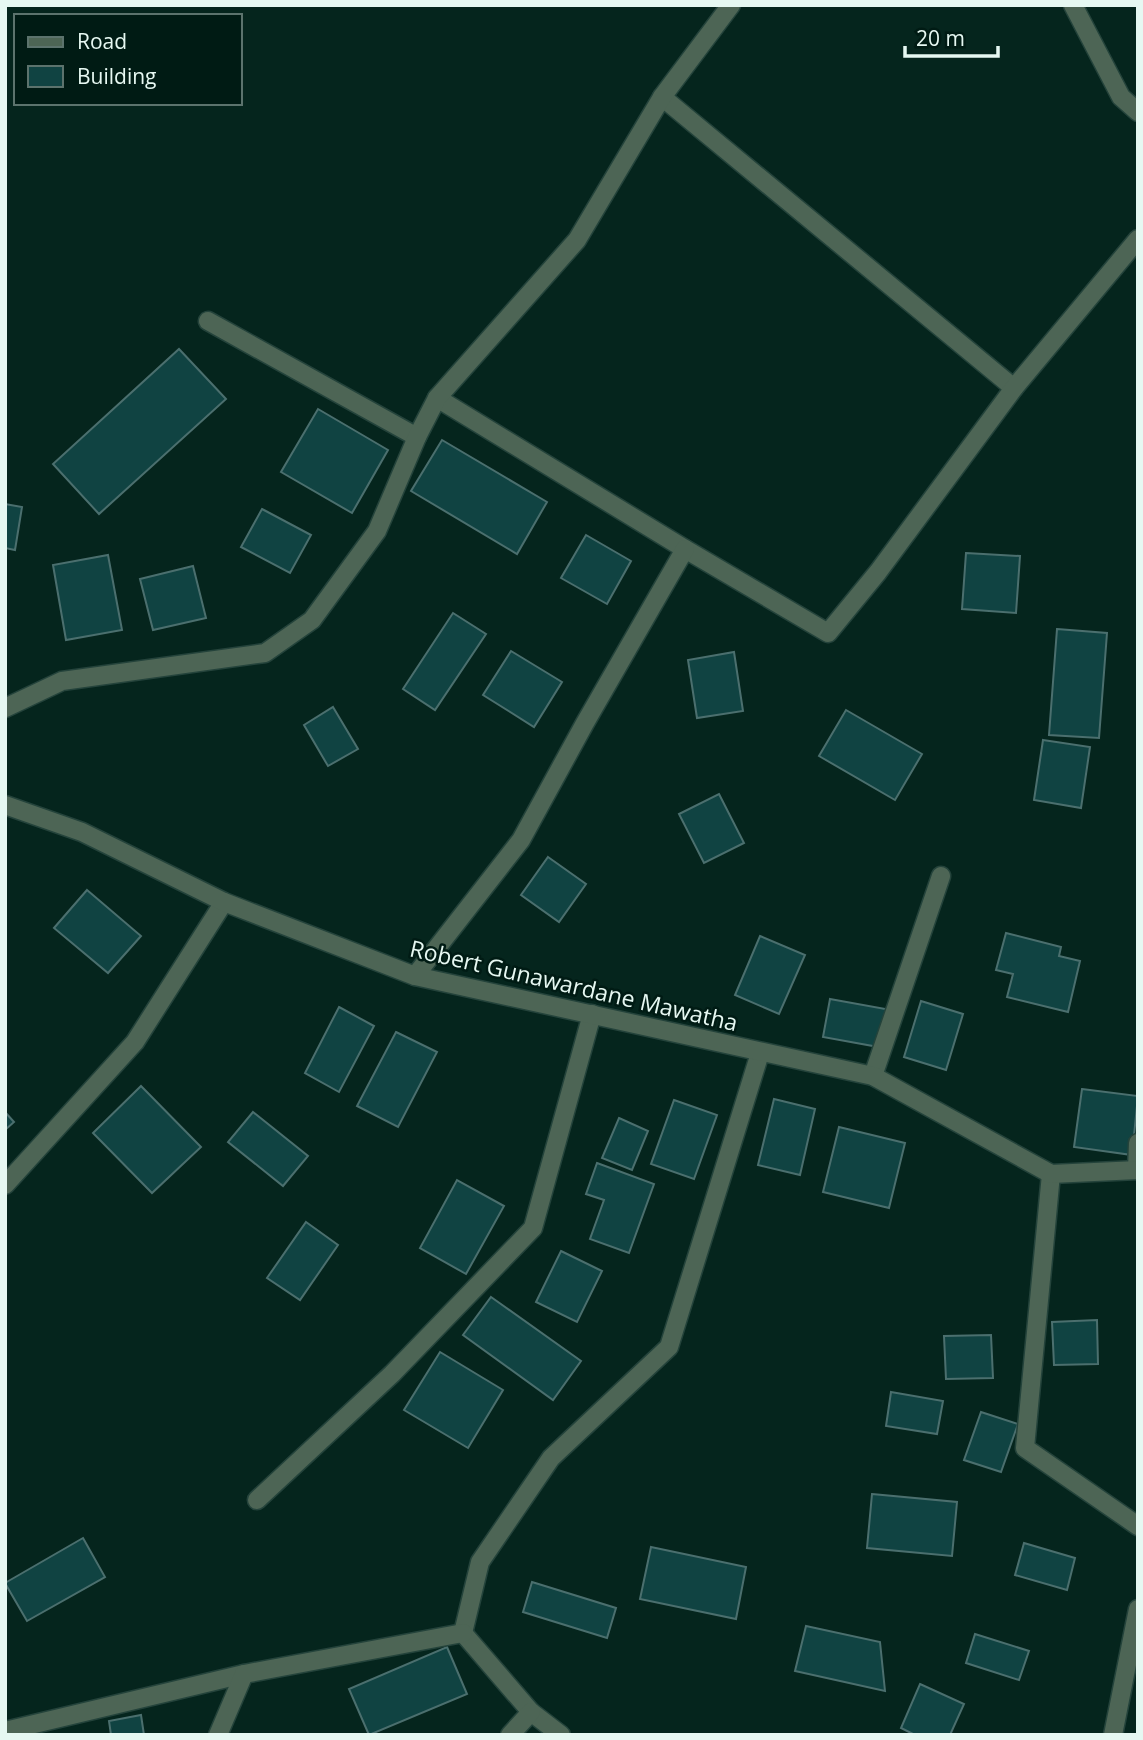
<svg xmlns="http://www.w3.org/2000/svg" width="1143" height="1740" font-family="'Open Sans',sans-serif">
  <rect width="100%" height="100%" fill="#05251d"/>
  <!-- building -->
  <g fill="#104342" stroke="#4b6f6e" stroke-width="2">
    <path d="M 179,349 L 226,399 L 99,514 L 53,464 Z"/>
    <path d="M 318,409 L 388,450 L 352,513 L 281,472 Z"/>
    <path d="M 442,440 L 547,502 L 517,554 L 411,491 Z"/>
    <path d="M 5,504 L 22,507 L 15,550 L 5,548 Z"/>
    <path d="M 262,509 L 311,535 L 290,573 L 241,547 Z"/>
    <path d="M 586,535 L 631,561 L 607,604 L 561,578 Z"/>
    <path d="M 966,553 L 1020,556 L 1016,613 L 962,609 Z"/>
    <path d="M 108,555 L 122,630 L 66,640 L 53,565 Z"/>
    <path d="M 193,566 L 206,618 L 153,630 L 140,579 Z"/>
    <path d="M 453,613 L 486,634 L 435,710 L 403,689 Z"/>
    <path d="M 1057,629 L 1107,633 L 1099,738 L 1049,735 Z"/>
    <path d="M 511,651 L 562,682 L 534,727 L 483,695 Z"/>
    <path d="M 734,652 L 743,711 L 697,718 L 688,660 Z"/>
    <path d="M 333,707 L 358,749 L 328,766 L 304,725 Z"/>
    <path d="M 846,710 L 922,754 L 895,800 L 819,756 Z"/>
    <path d="M 1043,740 L 1090,747 L 1081,808 L 1034,800 Z"/>
    <path d="M 719,794 L 744,843 L 704,863 L 679,814 Z"/>
    <path d="M 548,857 L 586,884 L 559,922 L 521,895 Z"/>
    <path d="M 87,890 L 141,936 L 108,973 L 54,928 Z"/>
    <path d="M 1006,933 L 1061,947 L 1059,956 L 1080,961 L 1068,1012 L 1007,997 L 1013,974 L 996,970 Z"/>
    <path d="M 760,936 L 805,955 L 779,1014 L 735,995 Z"/>
    <path d="M 830,999 L 891,1010 L 884,1048 L 823,1037 Z"/>
    <path d="M 921,1001 L 963,1014 L 946,1070 L 904,1057 Z"/>
    <path d="M 339,1007 L 374,1026 L 339,1092 L 305,1073 Z"/>
    <path d="M 396,1032 L 437,1052 L 398,1127 L 357,1106 Z"/>
    <path d="M 141,1086 L 201,1147 L 152,1193 L 93,1133 Z"/>
    <path d="M 1082,1089 L 1138,1096 L 1132,1155 L 1074,1147 Z"/>
    <path d="M 774,1099 L 815,1109 L 800,1175 L 758,1165 Z"/>
    <path d="M 674,1100 L 717,1115 L 694,1179 L 651,1164 Z"/>
    <path d="M 5,1112 L 14,1122 L 5,1130 Z"/>
    <path d="M 253,1112 L 308,1156 L 283,1186 L 228,1142 Z"/>
    <path d="M 619,1118 L 648,1131 L 632,1170 L 602,1158 Z"/>
    <path d="M 839,1127 L 905,1143 L 889,1208 L 823,1192 Z"/>
    <path d="M 597,1163 L 654,1184 L 629,1253 L 590,1239 L 604,1200 L 586,1194 Z"/>
    <path d="M 457,1180 L 504,1206 L 466,1274 L 420,1248 Z"/>
    <path d="M 306,1222 L 338,1245 L 300,1300 L 267,1278 Z"/>
    <path d="M 561,1251 L 602,1271 L 577,1322 L 536,1302 Z"/>
    <path d="M 491,1297 L 581,1361 L 553,1400 L 463,1335 Z"/>
    <path d="M 1097,1320 L 1098,1364 L 1054,1365 L 1052,1322 Z"/>
    <path d="M 991,1335 L 993,1378 L 946,1379 L 944,1336 Z"/>
    <path d="M 440,1352 L 503,1390 L 468,1448 L 404,1410 Z"/>
    <path d="M 891,1392 L 943,1401 L 937,1434 L 886,1426 Z"/>
    <path d="M 981,1412 L 1018,1424 L 1001,1472 L 964,1460 Z"/>
    <path d="M 872,1494 L 957,1502 L 952,1556 L 867,1548 Z"/>
    <path d="M 83,1538 L 105,1577 L 27,1621 L 5,1583 Z"/>
    <path d="M 1024,1543 L 1075,1558 L 1067,1590 L 1015,1575 Z"/>
    <path d="M 651,1547 L 746,1567 L 736,1619 L 640,1599 Z"/>
    <path d="M 532,1582 L 616,1608 L 607,1638 L 523,1612 Z"/>
    <path d="M 806,1626 L 880,1642 L 885,1691 L 795,1671 Z"/>
    <path d="M 975,1634 L 1029,1651 L 1019,1680 L 966,1663 Z"/>
    <path d="M 447,1647 L 467,1694 L 369,1735 L 349,1689 Z"/>
    <path d="M 920,1684 L 964,1704 L 950,1735 L 915,1735 L 901,1728 Z"/>
    <path d="M 141,1715 L 144,1735 L 111,1735 L 109,1721 Z"/>
  </g>
  <g fill="none" stroke-linecap="round" stroke-linejoin="round">
    <defs>
      <g id="minor">
        <path d="M 1073,5 L 1121,97 L 1138,112"/>
        <path d="M 662,97 L 1014,388"/>
        <path d="M 208,321 L 417,437"/>
        <path d="M 437,398 L 685,549 L 828,633 L 878,572 L 1014,388 L 1138,239"/>
        <path d="M 5,708 L 62,681 L 265,653 L 312,620 L 377,531 L 417,437 L 437,398 L 577,240 L 662,97 L 731,5"/>
        <path d="M 415,976 L 521,840 L 585,723 L 685,549"/>
        <path d="M 873,1076 L 941,876"/>
        <path d="M 1137,1170 L 1138,1143"/>
        <path d="M 1051,1174 L 1025,1448 L 1138,1526"/>
        <path d="M 5,1185 L 135,1042 L 224,902"/>
        <path d="M 257,1500 L 392,1374 L 533,1228 L 592,1014"/>
        <path d="M 463,1633 L 480,1562 L 551,1458 L 669,1347 L 760,1053"/>
        <path d="M 463,1633 L 531,1712 L 561,1735"/>
        <path d="M 5,1731 L 244,1674"/>
        <path d="M 218,1735 L 244,1674 L 463,1633"/>
        <path d="M 510,1735 L 531,1712"/>
        <path d="M 1113,1735 L 1138,1609"/>
      </g>
      <path id="tertiary" d="M 5,805 L 82,832 L 224,902 L 415,976 L 873,1076 L 1051,1174 L 1138,1170"/>
    </defs>
    <!-- minor casing -->
    <use href="#minor" stroke="#24433b" stroke-width="21"/>
    <!-- tertiary casing -->
    <use href="#tertiary" stroke="#24433b" stroke-width="21"/>
    <!-- minor -->
    <use href="#minor" stroke="#4d6555" stroke-width="18"/>
    <!-- tertiary -->
    <use href="#tertiary" stroke="#4d6555" stroke-width="18"/>
  </g>
  <g text-anchor="middle" dominant-baseline="central" stroke-width="5" stroke-linejoin="round" paint-order="stroke">
    <!-- street labels -->
    <g font-size="23" fill="#e6f8f2" stroke="#001b14">
      <text transform="translate(574 985) rotate(13)">Robert Gunawardane Mawatha</text>
    </g>
  </g>
  <!-- border -->
  <rect width="1143" height="1740" fill="none" stroke="#e6f8f2" stroke-width="14"/>
  <!-- legend -->
  <rect x="14" y="14" width="228" height="91" fill="#001b14" stroke="#5c736d" stroke-width="2"/>
  <rect x="28" y="37" width="35" height="10" fill="#4d6555" stroke="#5c736d" stroke-width="2"/>
  <text x="77" y="49" font-size="21" fill="#e6f8f2">Road</text>
  <rect x="28" y="66" width="35" height="21" fill="#104342" stroke="#5c736d" stroke-width="2"/>
  <text x="77" y="84" font-size="21" fill="#e6f8f2">Building</text>
  <!-- scale -->
  <path d="M905 46v10h93v-10" fill="none" stroke="#e6f8f2" stroke-width="3.5"/>
  <text x="916" y="46" font-size="21" fill="#e6f8f2" stroke="#001b14" stroke-width="5" paint-order="stroke">20 m</text>
</svg>
